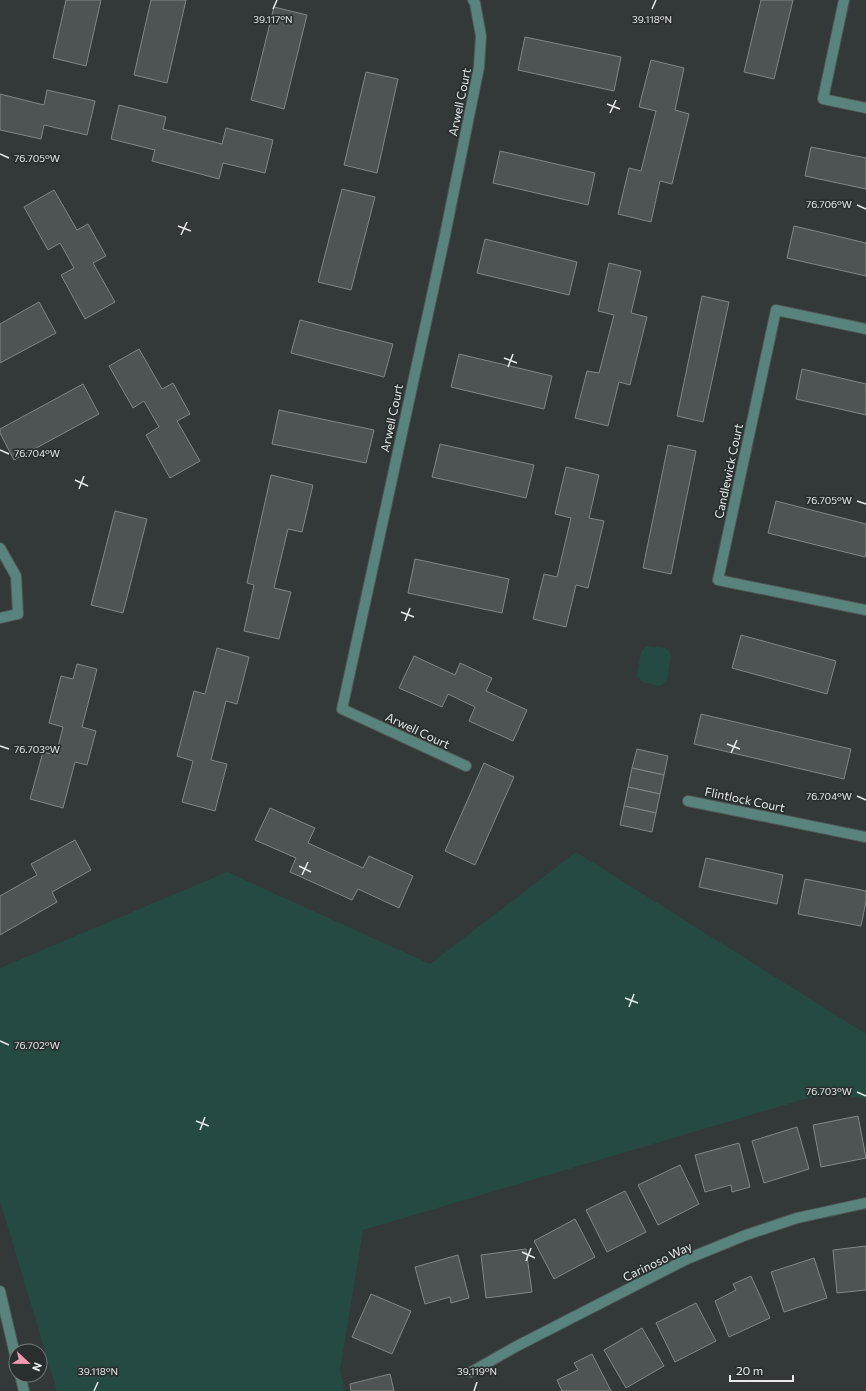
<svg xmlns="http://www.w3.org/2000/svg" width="866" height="1391" font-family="Commissioner,sans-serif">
  <rect width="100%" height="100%" fill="#323938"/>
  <!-- green -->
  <g fill="#254a44">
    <path d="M 646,646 L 665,648 L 671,654 L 667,681 L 660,686 L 642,682 L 637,676 L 641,652 Z"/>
    <path d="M 576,852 L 866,1034 L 866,1099 L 825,1093 L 363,1230 L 340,1371 L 345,1391 L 57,1391 L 0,1201 L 0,968 L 227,872 L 430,964 Z"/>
  </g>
  <!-- building -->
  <g fill="#4d5453" stroke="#818886">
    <path d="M 66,0 L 101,0 L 86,66 L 53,58 Z"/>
    <path d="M 151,0 L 186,0 L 167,83 L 134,75 Z"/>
    <path d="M 761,0 L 793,0 L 774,79 L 744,72 Z"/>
    <path d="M 274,7 L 307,15 L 284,109 L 251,100 Z"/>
    <path d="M 525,37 L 621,57 L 614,91 L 518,70 Z"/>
    <path d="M 651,60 L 684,68 L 675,110 L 689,114 L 672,184 L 660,181 L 651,222 L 618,214 L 629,168 L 641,171 L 656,111 L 639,107 Z"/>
    <path d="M 366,72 L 398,79 L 377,173 L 344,165 Z"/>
    <path d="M 47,90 L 95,101 L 87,135 L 44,125 L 41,139 L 0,130 L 0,94 L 44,105 Z"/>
    <path d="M 119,105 L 166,117 L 163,129 L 222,144 L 226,128 L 273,140 L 265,173 L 223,163 L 219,179 L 152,161 L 155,150 L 111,139 Z"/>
    <path d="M 811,147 L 866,158 L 866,189 L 805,176 Z"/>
    <path d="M 500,151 L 595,173 L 588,205 L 493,183 Z"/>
    <path d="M 342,189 L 375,197 L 351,290 L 318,282 Z"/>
    <path d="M 54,190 L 77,230 L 88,224 L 106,256 L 93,263 L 115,302 L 85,319 L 61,275 L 74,268 L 60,243 L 48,250 L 24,207 Z"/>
    <path d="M 794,226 L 866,243 L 866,276 L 787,258 Z"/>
    <path d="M 485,239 L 577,262 L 569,295 L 477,273 Z"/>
    <path d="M 609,263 L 641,271 L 631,313 L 647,317 L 630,385 L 619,382 L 608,426 L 575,418 L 587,371 L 599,373 L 614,315 L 598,311 Z"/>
    <path d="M 702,296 L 729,302 L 703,422 L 677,416 Z"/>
    <path d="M 39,302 L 56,333 L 0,363 L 0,324 Z"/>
    <path d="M 300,320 L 393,344 L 384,377 L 291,353 Z"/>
    <path d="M 139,349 L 162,389 L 173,383 L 190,414 L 177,421 L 200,461 L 170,478 L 146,435 L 159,427 L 144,401 L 133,408 L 109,366 Z"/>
    <path d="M 459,354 L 552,376 L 544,409 L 451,387 Z"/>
    <path d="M 802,369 L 866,384 L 866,415 L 796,399 Z"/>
    <path d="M 83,384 L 99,414 L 14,460 L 0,433 L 0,429 Z"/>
    <path d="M 279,410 L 374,430 L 366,463 L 272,444 Z"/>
    <path d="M 440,444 L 534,465 L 526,498 L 432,477 Z"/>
    <path d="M 668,445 L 696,451 L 671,574 L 643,568 Z"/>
    <path d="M 566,467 L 599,475 L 589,518 L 604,521 L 588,588 L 576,585 L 566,627 L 533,619 L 544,574 L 557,577 L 571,518 L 555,514 Z"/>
    <path d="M 271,475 L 313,485 L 302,532 L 288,529 L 274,588 L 291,592 L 279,639 L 244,631 L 254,585 L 247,583 Z"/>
    <path d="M 776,501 L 866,524 L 866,552 L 865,557 L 768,533 Z"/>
    <path d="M 115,511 L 147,519 L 123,613 L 91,605 Z"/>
    <path d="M 415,559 L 509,579 L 502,613 L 408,593 Z"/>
    <path d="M 741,635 L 836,661 L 827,694 L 732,668 Z"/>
    <path d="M 217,648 L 249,657 L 237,704 L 226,701 L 211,760 L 227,764 L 215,811 L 182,802 L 193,761 L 177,756 L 194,691 L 205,694 Z"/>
    <path d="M 414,656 L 455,675 L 460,663 L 492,678 L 486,691 L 527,710 L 513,741 L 469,721 L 475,707 L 448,694 L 442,707 L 399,688 Z"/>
    <path d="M 77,664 L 97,669 L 82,727 L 96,731 L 87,765 L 75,762 L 63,808 L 30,799 L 43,752 L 56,755 L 63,727 L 49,723 L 61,676 L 73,679 Z"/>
    <path d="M 701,714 L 851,749 L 844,779 L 694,744 Z"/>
    <path d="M 637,749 L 668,756 L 664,775 L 632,768 Z"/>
    <path d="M 484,763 L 514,777 L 475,865 L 445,851 Z"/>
    <path d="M 632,768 L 664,775 L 660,794 L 628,787 Z"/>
    <path d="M 628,787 L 660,794 L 656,813 L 624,806 Z"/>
    <path d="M 624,806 L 656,813 L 652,832 L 620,825 Z"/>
    <path d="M 270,808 L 315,828 L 308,843 L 363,868 L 369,856 L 413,876 L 399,908 L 358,889 L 352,900 L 290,872 L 296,858 L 255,840 Z"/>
    <path d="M 75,840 L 91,870 L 52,892 L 57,902 L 0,935 L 0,896 L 37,875 L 31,864 Z"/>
    <path d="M 706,858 L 783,875 L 777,904 L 699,887 Z"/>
    <path d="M 805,879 L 866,891 L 866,901 L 861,926 L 798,914 Z"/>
    <path d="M 858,1116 L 866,1158 L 821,1167 L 813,1125 Z"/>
    <path d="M 797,1127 L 809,1169 L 764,1183 L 752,1141 Z"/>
    <path d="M 739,1143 L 750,1187 L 732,1192 L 731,1185 L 705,1192 L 695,1155 Z"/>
    <path d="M 680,1165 L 699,1204 L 658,1225 L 638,1185 Z"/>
    <path d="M 625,1191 L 646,1232 L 607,1252 L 586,1210 Z"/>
    <path d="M 575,1219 L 595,1257 L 554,1279 L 534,1241 Z"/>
    <path d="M 866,1246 L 866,1290 L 837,1293 L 833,1250 Z"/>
    <path d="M 526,1249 L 532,1292 L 486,1298 L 481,1255 Z"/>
    <path d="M 458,1255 L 469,1298 L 451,1303 L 450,1297 L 425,1304 L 415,1267 Z"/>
    <path d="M 814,1258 L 827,1298 L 784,1312 L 771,1272 Z"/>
    <path d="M 751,1276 L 770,1318 L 729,1337 L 715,1301 L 736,1290 L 733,1284 Z"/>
    <path d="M 371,1294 L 411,1311 L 392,1354 L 352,1337 Z"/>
    <path d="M 696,1303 L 716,1341 L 675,1362 L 656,1323 Z"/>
    <path d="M 642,1328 L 664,1366 L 626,1388 L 604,1350 Z"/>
    <path d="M 592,1354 L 611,1391 L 562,1391 L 557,1380 L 578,1370 L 574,1363 Z"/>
    <path d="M 390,1374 L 394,1391 L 351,1391 L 350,1384 Z"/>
  </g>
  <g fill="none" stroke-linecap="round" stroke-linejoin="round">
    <defs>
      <g id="minor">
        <path d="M 844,0 L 823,99 L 866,108"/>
        <path d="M 866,329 L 776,310 L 718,580 L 866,610"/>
        <path d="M 0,548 L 16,576 L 18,614 L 0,618"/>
        <path d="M 466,766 L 342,709 L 444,240 L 479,67 L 481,36 L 475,3 L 473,0"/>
        <path d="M 688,801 L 866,837"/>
        <path d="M 0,1291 L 16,1359"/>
        <path d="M 471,1372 L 517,1346 L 687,1259 L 746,1235 L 797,1218 L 866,1203"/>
        <path d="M 20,1375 L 24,1391"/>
      </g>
    </defs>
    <!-- minor casing -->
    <use href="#minor" stroke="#4f5554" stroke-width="12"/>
    <!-- minor -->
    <use href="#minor" stroke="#59847d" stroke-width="10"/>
  </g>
  <!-- ticks -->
  <path fill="none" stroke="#e7ebea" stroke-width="1.5" d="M 273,9 L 277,0M 652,9 L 656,0M 607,104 L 620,109M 610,113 L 616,100M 0,154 L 9,158M 857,205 L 866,209M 178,226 L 191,231M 181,235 L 187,222M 504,358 L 517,363M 508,367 L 513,354M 0,450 L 9,454M 75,480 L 88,486M 79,489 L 84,476M 857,501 L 866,504M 401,612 L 414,617M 405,621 L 410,608M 727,744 L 740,749M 0,746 L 9,749M 731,753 L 737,740M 857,796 L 866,800M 299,866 L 311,872M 302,875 L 308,862M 625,998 L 638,1003M 629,1007 L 634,994M 0,1041 L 9,1045M 857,1092 L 866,1096M 196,1121 L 209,1126M 200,1130 L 205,1117M 522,1252 L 535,1258M 526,1261 L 531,1248M 94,1391 L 98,1382M 474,1391 L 477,1382"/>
  <g text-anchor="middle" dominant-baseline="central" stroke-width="3.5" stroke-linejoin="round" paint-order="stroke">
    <!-- street labels -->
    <g font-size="12" fill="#e7ebea" stroke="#282f2e">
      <text transform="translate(459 102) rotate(-78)">Arwell Court</text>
      <text transform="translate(391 418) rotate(-78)">Arwell Court</text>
      <text transform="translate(728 471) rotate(-78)">Candlewick Court</text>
      <text transform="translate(418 730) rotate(25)">Arwell Court</text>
      <text transform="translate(745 799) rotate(12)">Flintlock Court</text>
      <text transform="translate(657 1261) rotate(-26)">Carinoso Way</text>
    </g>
  </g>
  <g font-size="10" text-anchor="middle" fill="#e7ebea" stroke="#282f2e" stroke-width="3.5" stroke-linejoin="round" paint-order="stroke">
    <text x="273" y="23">39.117°N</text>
    <text x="652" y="23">39.118°N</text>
    <text x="37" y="162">76.705°W</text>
    <text x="829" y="208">76.706°W</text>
    <text x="37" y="457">76.704°W</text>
    <text x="829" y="504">76.705°W</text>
    <text x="37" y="753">76.703°W</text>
    <text x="829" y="800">76.704°W</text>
    <text x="37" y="1049">76.702°W</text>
    <text x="829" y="1095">76.703°W</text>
    <text x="98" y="1375">39.118°N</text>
    <text x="477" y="1375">39.119°N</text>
  </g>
  <!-- north arrow -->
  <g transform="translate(28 1363) rotate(112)"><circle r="19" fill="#282f2e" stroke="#747a79"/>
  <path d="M0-3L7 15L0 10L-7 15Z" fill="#f19ab1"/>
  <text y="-6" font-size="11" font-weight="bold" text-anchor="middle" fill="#e7ebea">N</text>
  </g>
  <!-- scale -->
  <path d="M730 1375v6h63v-6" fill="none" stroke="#e7ebea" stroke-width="2"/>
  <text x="736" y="1375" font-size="12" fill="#e7ebea" stroke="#282f2e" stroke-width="3" paint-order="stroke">20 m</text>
</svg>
